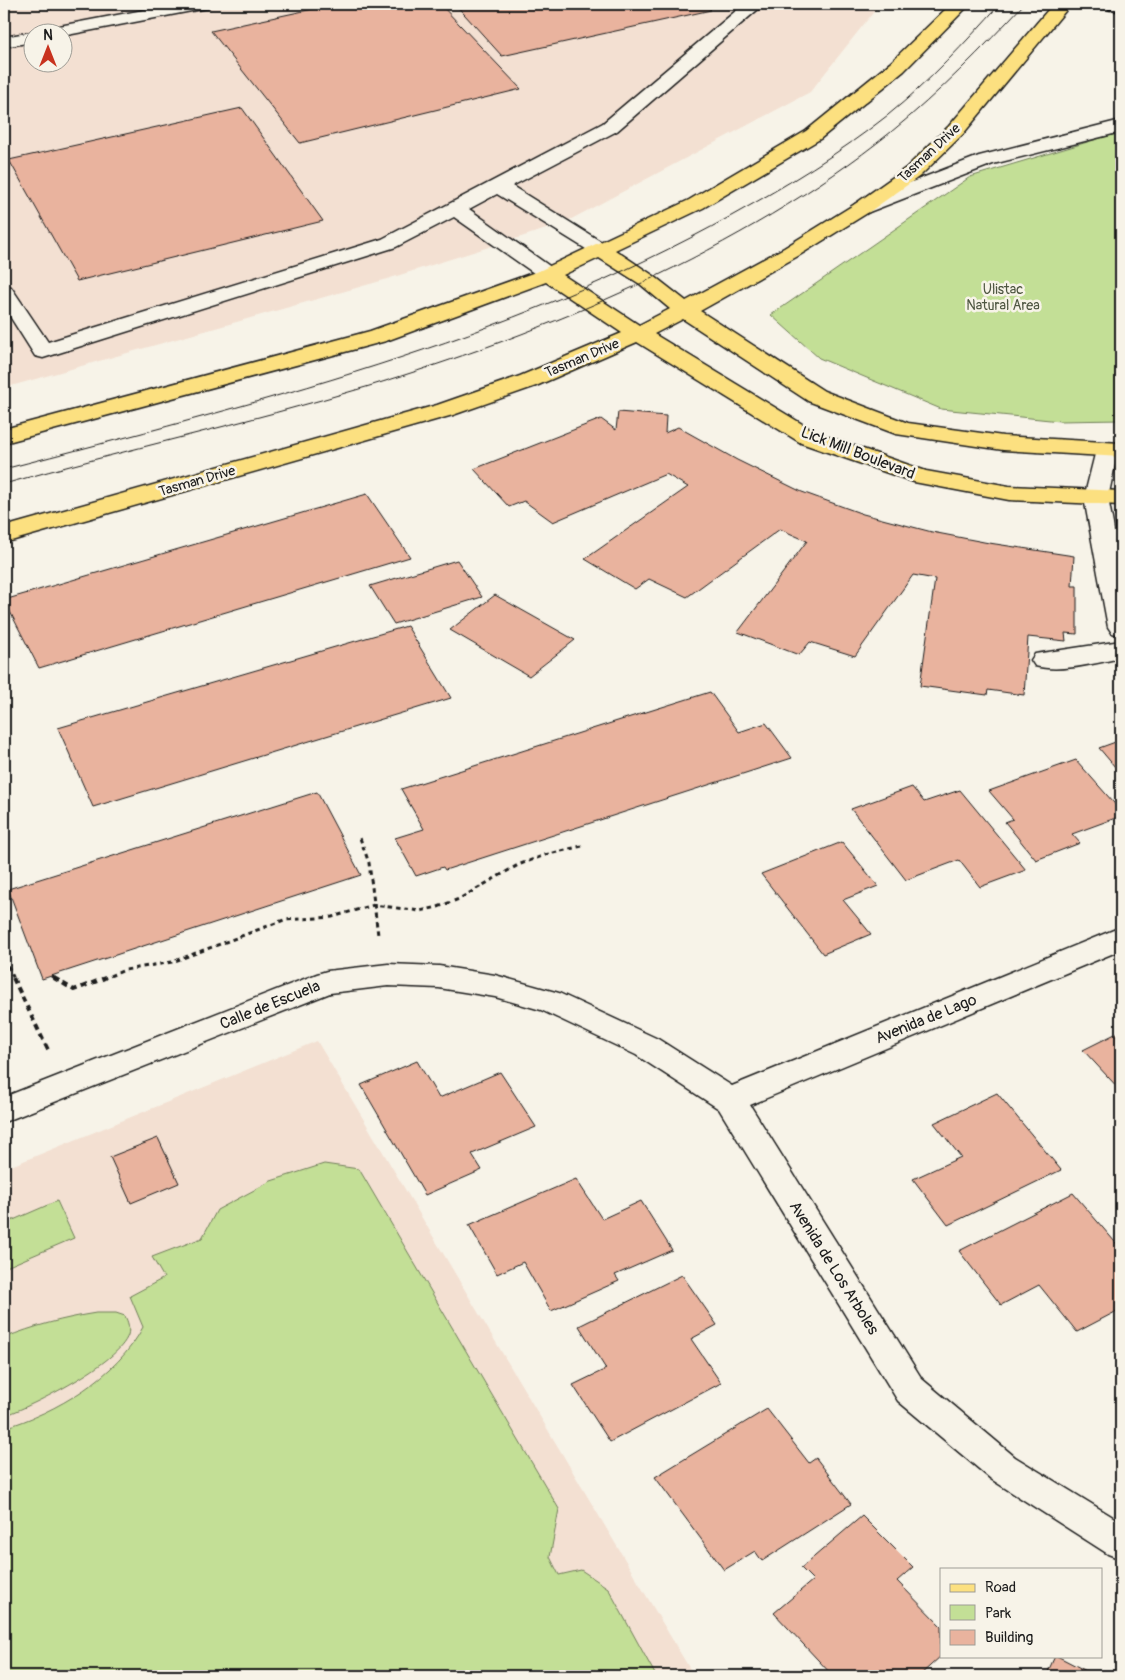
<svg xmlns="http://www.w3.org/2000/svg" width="1125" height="1680" font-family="Pangolin,sans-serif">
  <rect width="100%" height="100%" fill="#f7f3e8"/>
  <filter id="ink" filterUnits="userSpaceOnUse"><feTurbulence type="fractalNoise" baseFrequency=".02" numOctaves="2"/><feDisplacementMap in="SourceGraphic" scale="10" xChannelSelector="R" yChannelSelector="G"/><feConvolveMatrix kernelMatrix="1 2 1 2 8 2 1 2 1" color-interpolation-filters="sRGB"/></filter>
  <g filter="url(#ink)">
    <!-- built -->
    <g fill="#f3e0d2" fill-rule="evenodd">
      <path d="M 4,4 L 880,4 L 810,92 L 562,224 L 384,280 L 4,388 ZM 32,32 L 62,32 L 62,62 L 32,62 Z"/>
      <path d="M 317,1041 L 694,1676 L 4,1676 L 4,1169 Z"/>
    </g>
    <!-- green -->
    <g fill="#c3df96" stroke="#707e59">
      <path d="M 1121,132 L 1121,420 L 1060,421 L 941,409 L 819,358 L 771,315 L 970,177 Z"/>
      <path d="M 324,1164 L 359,1169 L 559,1509 L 550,1557 L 559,1575 L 581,1570 L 608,1588 L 656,1676 L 4,1676 L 4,1428 C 55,1413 118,1376 143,1327 L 130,1296 L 164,1278 L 152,1257 L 202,1238 L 217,1210 L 271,1181 Z"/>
      <path d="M 57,1201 L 74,1238 L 4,1268 L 4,1224 Z"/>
      <path d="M 96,1313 L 116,1313 L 125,1316 C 128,1322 130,1328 128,1335 C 119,1363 32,1406 4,1416 L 4,1338 C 34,1326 64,1318 96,1313 Z"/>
    </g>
    <!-- building -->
    <g fill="#e9b39e" stroke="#1c1c1c">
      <path d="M 336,4 L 440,4 L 521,89 L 300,143 L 211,31 Z"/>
      <path d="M 455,4 L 704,4 L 711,10 L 502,56 Z"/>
      <path d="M 242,108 L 323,221 L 77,281 L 9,160 Z"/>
      <path d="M 618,412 L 666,416 L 665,433 L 678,427 L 737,460 L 802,492 L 863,514 L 932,532 L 989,543 L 1074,556 L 1072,586 L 1077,586 L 1077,634 L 1065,633 L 1066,641 L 1028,637 L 1024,695 L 988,690 L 987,695 L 920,686 L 935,579 L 913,575 L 855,656 L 810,642 L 799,655 L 738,632 L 807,541 L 780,529 L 687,597 L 649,579 L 635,589 L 585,559 L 688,487 L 666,474 L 553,522 L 524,501 L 509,507 L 474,469 L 601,419 L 616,430 Z"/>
      <path d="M 367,494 L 410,557 L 39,668 L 4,600 Z"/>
      <path d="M 457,560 L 482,597 L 394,624 L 370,586 Z"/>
      <path d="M 495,595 L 575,640 L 529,676 L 450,630 Z"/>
      <path d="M 407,626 L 451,698 L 93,807 L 58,728 Z"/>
      <path d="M 710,692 L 739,732 L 766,723 L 792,758 L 445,870 L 443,867 L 416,876 L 395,838 L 424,829 L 401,789 Z"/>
      <path d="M 1121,740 L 1121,774 L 1099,748 Z"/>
      <path d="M 1076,760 L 1121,811 L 1121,816 L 1072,834 L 1080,843 L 1036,860 L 1005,822 L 1013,819 L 989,791 Z"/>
      <path d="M 912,787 L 924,802 L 960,790 L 1026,870 L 980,887 L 959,860 L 906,880 L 851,809 Z"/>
      <path d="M 317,792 L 361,875 L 42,979 L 8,889 Z"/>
      <path d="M 842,842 L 878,886 L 843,900 L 871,934 L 823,954 L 761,874 Z"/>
      <path d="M 1121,1031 L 1121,1091 L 1083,1050 Z"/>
      <path d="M 417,1061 L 439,1098 L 500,1072 L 536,1127 L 472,1154 L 482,1170 L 425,1195 L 361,1085 Z"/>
      <path d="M 997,1093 L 1061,1170 L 948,1225 L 913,1179 L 961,1157 L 934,1123 Z"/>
      <path d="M 158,1138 L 179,1183 L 131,1203 L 110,1157 Z"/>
      <path d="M 576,1179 L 602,1219 L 641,1201 L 672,1250 L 615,1275 L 619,1281 L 551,1311 L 523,1262 L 497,1274 L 469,1225 Z"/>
      <path d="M 1073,1193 L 1121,1249 L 1121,1309 L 1077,1332 L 1039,1285 L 1001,1305 L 959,1251 Z"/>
      <path d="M 682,1275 L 717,1325 L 691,1339 L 721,1383 L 610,1442 L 573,1385 L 606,1369 L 579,1326 Z"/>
      <path d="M 767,1409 L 809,1463 L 816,1458 L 851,1504 L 762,1561 L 755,1551 L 724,1570 L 655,1477 Z"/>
      <path d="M 862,1516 L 913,1567 L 897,1581 L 941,1626 L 941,1656 L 919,1676 L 833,1676 L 774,1613 L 813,1580 L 801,1568 Z"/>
      <path d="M 1055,1656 L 1057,1656 L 1096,1676 L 1046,1676 Z"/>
    </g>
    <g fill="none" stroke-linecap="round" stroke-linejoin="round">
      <defs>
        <g id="minor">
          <path d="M 175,4 L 211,4 L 208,8 L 202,9 L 62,36 L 62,32 L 45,32 L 48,28 L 54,27 Z"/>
          <path d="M 744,4 L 764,4 L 617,131 L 512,186 L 608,246 L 611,250 L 608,254 L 601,256 L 594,254 L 497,194 L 469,209 L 555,270 L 558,274 L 555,278 L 548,280 L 541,278 L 454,217 L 396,247 L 43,358 L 35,356 L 4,307 L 4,285 L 11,287 L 48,342 L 382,239 L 603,123 Z"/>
          <path d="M 32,32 L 36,32 L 32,32 L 32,42 L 4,47 L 4,37 Z"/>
          <path d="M 1121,120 L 1121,132 L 993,164 L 869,212 L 862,214 L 855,212 L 852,208 L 855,204 L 979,156 Z"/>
          <path d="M 1107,443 L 1115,445 L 1118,450 L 1108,498 L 1121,566 L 1121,635 L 1112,633 L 1108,627 L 1084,498 L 1096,450 L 1099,445 Z"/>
          <path d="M 1121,641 L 1121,658 C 1095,663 1061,673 1035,666 L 1031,660 L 1035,654 Z"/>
          <path d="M 1121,927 L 1121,950 L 750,1105 L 922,1379 L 1015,1457 L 1121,1522 L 1121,1559 L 1108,1554 L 991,1479 L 898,1401 L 719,1109 L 636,1055 L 541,1010 L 495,997 L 439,988 L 388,986 L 330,993 L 4,1122 L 4,1097 L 317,974 L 327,971 L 388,964 L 439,966 L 495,975 L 559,993 L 658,1039 L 732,1086 Z"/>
        </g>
        <path id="major" d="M 951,4 L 970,4 L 904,71 L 820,139 L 703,208 L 615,250 L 654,276 L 686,301 L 784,248 L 855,204 L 906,168 L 949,126 L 1053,4 L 1071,4 L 963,134 L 920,176 L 869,212 L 798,256 L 700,311 L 824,391 L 908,423 L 1003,436 L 1121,443 L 1121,457 L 1003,450 L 896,434 L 808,401 L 683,319 L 654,334 L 817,433 L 926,471 L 1009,486 L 1121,491 L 1121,505 L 1009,500 L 914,482 L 801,443 L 637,342 L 536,386 L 453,415 L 4,543 L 4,527 L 437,405 L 520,376 L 622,333 L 546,282 L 386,341 L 4,443 L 4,429 L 370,331 L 541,270 L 689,200 L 806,131 L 890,63 ZM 599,258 L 640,284 L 670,309 L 639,325 L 563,275 Z"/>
      </defs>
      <!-- minor casing -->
      <use href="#minor" stroke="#1c1c1c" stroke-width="3"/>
      <!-- major casing -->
      <use href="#major" stroke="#1c1c1c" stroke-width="3"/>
      <!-- path-far2 -->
      <path stroke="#1c1c1c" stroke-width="2.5" stroke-dasharray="4 2.5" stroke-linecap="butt" d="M 1095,7 L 1121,12"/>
      <!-- path-far1 -->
      <g stroke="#1c1c1c" stroke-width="3" stroke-dasharray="4.5 4" stroke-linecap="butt">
        <path d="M 360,838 L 369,863 L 378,935"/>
        <path d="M 4,958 L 14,979"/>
        <path d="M 51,976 L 56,979"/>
        <path d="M 102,979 L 125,970 L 172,962 L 284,920 L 332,917 L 374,905 L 420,911 L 438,907 L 459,899 L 518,865 L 545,855 L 582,846"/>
      </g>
      <!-- path -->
      <g stroke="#1c1c1c" stroke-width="4" stroke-dasharray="6 4.5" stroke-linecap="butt">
        <path d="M 13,978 L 49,1052"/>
        <path d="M 54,978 L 74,990 L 105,978"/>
      </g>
      <!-- minor -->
      <use href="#minor" fill="#f7f3e8" fill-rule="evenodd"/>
      <!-- major -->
      <use href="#major" fill="#fce080" fill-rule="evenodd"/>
      <!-- tram -->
      <g stroke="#1c1c1c" stroke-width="1">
        <path d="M 4,469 C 254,404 506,342 733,215 C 787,185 840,153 888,115 C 929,82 965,43 1000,4"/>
        <path d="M 4,484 C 124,450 246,423 366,387 C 548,332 742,251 891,132 C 939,93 982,49 1024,4"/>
      </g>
    </g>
  </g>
  <g text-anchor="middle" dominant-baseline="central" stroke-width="5" stroke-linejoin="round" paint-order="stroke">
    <!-- far-street labels -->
    <g font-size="14" fill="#1c1c1c" stroke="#f7f3e8">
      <text transform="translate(929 153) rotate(-43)">Tasman Drive</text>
      <text transform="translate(582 358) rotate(-23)">Tasman Drive</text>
      <text transform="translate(197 481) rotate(-16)">Tasman Drive</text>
    </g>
    <!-- far-park labels -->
    <g font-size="14" fill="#4e5641" stroke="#f7f3e8">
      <text x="1003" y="289">Ulistac<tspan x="1003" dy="16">Natural Area</tspan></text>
    </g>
    <!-- street labels -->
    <g font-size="16" fill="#1c1c1c" stroke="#f7f3e8">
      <text transform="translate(858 453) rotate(21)">Lick Mill Boulevard</text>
      <text transform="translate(270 1005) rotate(-22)">Calle de Escuela</text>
      <text transform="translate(926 1019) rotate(-22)">Avenida de Lago</text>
      <text transform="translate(834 1268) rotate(58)">Avenida de Los Arboles</text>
    </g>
  </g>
  <!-- margin -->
  <rect width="1125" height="1680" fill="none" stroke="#f7f3e8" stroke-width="20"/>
  <rect x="10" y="10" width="1105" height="1660" fill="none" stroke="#1c1c1c" stroke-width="2" filter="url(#ink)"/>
  <!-- legend -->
  <rect x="940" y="1568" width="162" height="90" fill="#f7f3e8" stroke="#9f9d96"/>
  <rect x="950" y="1584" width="25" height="8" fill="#fce080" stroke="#9f9d96"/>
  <text x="985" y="1592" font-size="15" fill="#1c1c1c">Road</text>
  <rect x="950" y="1605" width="25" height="15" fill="#c3df96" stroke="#9f9d96"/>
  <text x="985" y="1618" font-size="15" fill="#1c1c1c">Park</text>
  <rect x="950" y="1630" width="25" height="15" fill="#e9b39e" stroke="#9f9d96"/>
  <text x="985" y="1642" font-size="15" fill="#1c1c1c">Building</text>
  <!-- north arrow -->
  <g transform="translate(48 48)"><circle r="24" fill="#f7f3e8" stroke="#9f9d96"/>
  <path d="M0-4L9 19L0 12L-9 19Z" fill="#c8321e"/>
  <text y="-8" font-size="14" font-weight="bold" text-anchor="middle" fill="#1c1c1c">N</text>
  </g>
</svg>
